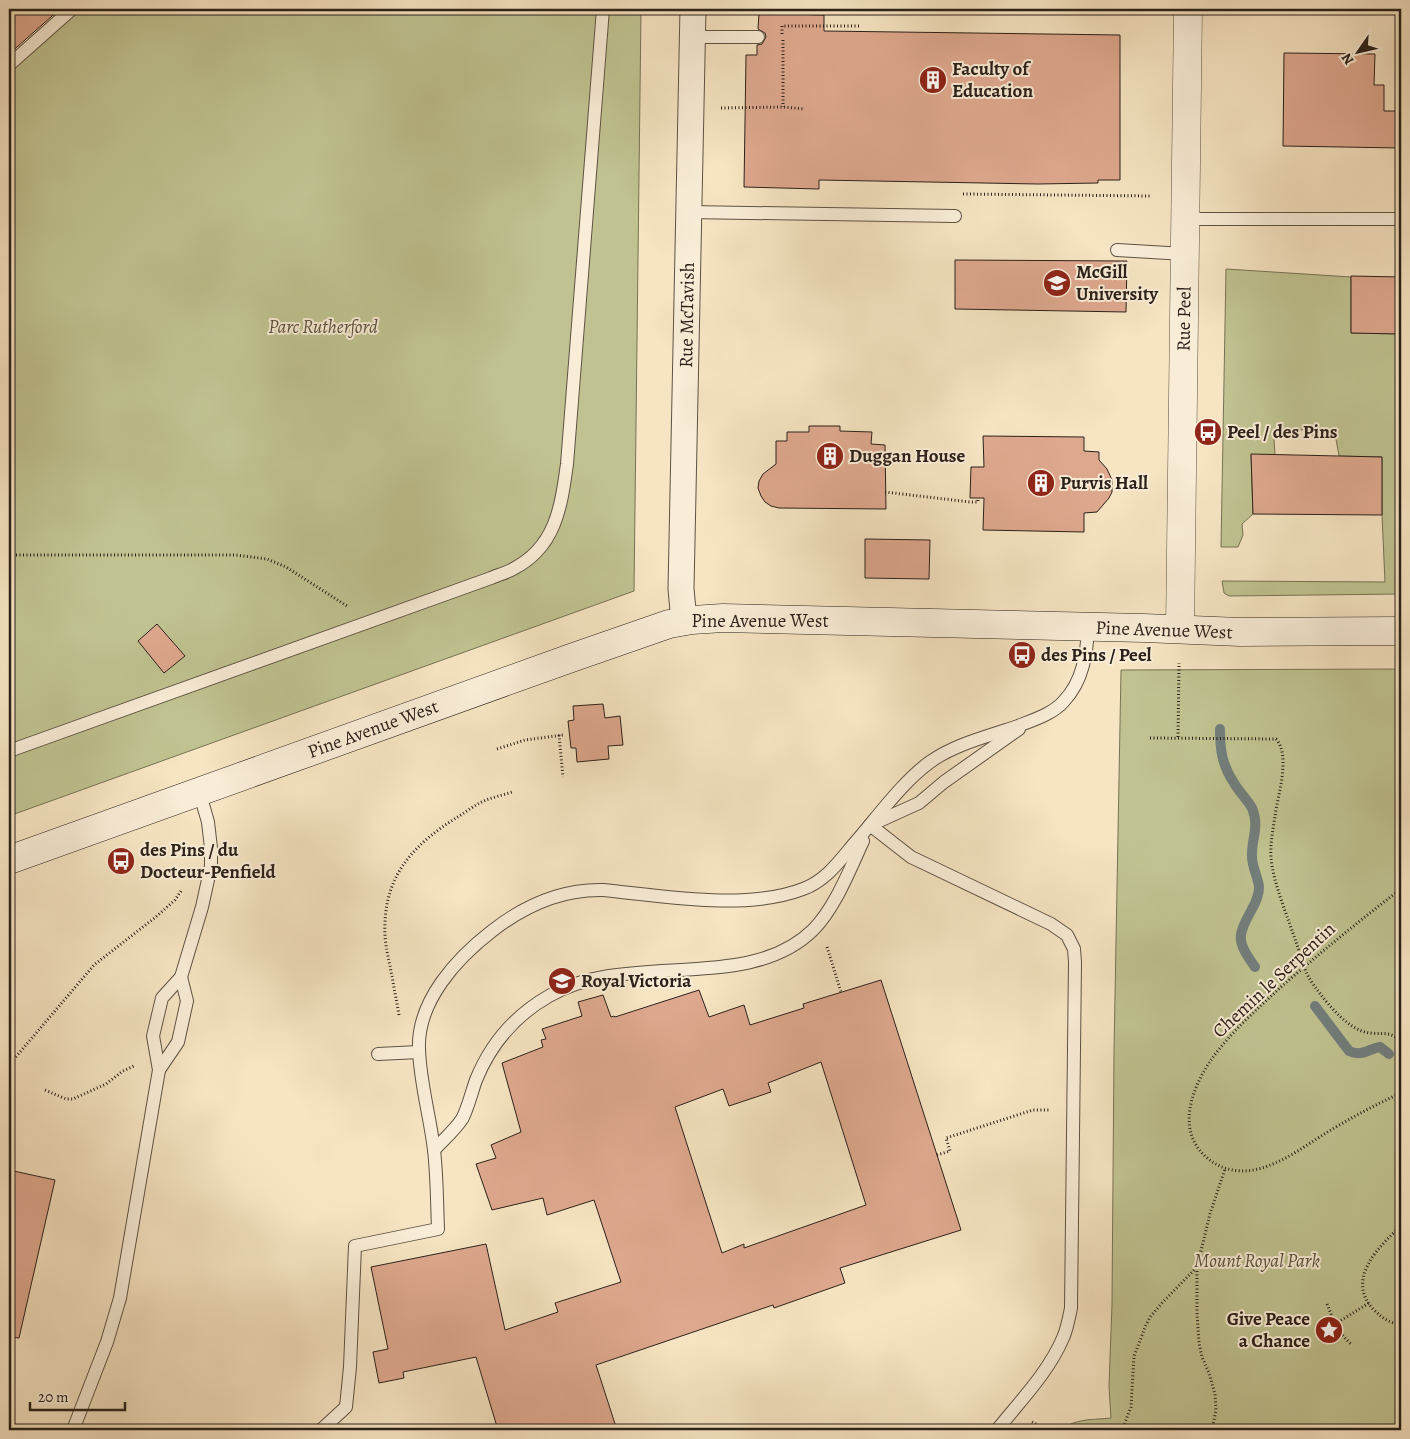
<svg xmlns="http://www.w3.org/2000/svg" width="1410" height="1439" font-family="Alegreya,serif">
  <rect width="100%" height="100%" fill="#f6e4c2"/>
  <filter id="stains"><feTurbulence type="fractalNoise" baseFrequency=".004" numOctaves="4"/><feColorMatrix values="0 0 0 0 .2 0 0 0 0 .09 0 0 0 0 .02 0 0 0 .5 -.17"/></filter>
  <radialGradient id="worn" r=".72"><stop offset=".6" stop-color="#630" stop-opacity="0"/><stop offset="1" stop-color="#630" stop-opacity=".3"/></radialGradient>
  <!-- green -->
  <g fill="#c0c391" stroke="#767256">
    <path d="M 71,9 L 641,9 L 634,591 L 9,816 L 9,63 Z"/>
    <path d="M 1226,269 L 1351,277 L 1351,333 L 1400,334 L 1399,356 L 1401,356 L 1401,594 L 1229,596 L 1224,593 L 1222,581 L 1385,582 L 1382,515 L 1382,457 L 1339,456 L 1336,439 L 1317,438 L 1303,430 L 1289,428 L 1274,438 L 1275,455 L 1251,455 L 1253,514 L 1242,524 L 1243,535 L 1238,547 L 1221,547 Z"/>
    <path d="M 1401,669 L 1401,1430 L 1061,1430 C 1076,1418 1093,1420 1111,1418 L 1109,1387 L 1112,1304 L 1114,1052 L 1121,670 Z"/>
  </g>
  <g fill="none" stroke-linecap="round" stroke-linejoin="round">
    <!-- stream -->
    <g stroke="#727e7c" stroke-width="10">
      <path d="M 1220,729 C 1220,750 1222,765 1234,783 C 1239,792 1247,799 1252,808 C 1260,827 1251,839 1252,857 C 1252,867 1258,877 1259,887 C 1259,895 1256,902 1252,909 C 1237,937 1236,940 1255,967"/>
      <path d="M 1315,1006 L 1349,1051 C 1362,1057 1368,1049 1380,1047 L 1389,1054"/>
    </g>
  </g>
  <!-- building -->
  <g fill="#dea88e" stroke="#2b211a" fill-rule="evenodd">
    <path d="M 9,9 L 60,9 L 9,54 Z"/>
    <path d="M 759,13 L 824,15 L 824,31 L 1120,35 L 1120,180 L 1098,180 L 1098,183 L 1038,184 L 819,180 L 819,189 L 744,187 L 746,55 L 757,55 L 757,45 L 762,44 L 766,37 L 765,33 L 758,29 Z"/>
    <path d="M 1284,53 L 1375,54 L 1374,85 L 1384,85 L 1384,111 L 1401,111 L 1401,148 L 1283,146 Z"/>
    <path d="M 955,260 L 1127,261 L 1126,312 L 955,309 Z"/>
    <path d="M 1351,276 L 1401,277 L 1401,334 L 1351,333 Z"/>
    <path d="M 809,426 L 840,426 L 840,431 L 872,432 L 871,444 L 885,445 L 886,509 L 779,508 L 771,506 L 765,502 L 761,496 L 758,488 L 759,481 L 763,474 L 776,464 L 776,441 L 787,441 L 787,432 L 809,432 Z"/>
    <path d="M 983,436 L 1084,437 L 1084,451 L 1099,452 L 1099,460 L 1107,469 L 1112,480 L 1112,492 L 1109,498 L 1097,512 L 1084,513 L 1084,532 L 983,530 L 984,498 L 970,498 L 971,467 L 984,467 Z"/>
    <path d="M 1251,454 L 1382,457 L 1382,515 L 1253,514 Z"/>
    <path d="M 865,539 L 930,540 L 929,579 L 865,578 Z"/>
    <path d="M 157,624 L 185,656 L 164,673 L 138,641 Z"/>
    <path d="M 603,704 L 605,718 L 620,716 L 623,745 L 608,746 L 609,759 L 577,762 L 576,748 L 571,748 L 568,721 L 574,720 L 573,706 Z"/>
    <path d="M 881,980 L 961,1230 L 840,1268 L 845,1283 L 774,1308 L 773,1305 L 596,1365 L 617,1430 L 498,1430 L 476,1357 L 403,1372 L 404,1378 L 379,1383 L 373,1352 L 388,1349 L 371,1267 L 486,1244 L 505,1330 L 558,1312 L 555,1303 L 621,1282 L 594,1200 L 547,1215 L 543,1198 L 492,1210 L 476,1164 L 496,1158 L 491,1145 L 521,1132 L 502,1063 L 543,1047 L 541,1040 L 546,1039 L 542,1029 L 582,1016 L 578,1002 L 603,995 L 611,1017 L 614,1016 L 615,1017 L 699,990 L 709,1017 L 744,1005 L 750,1025 L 804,1008 L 803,1004 ZM 821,1062 L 866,1205 L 744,1248 L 744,1244 L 722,1253 L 675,1107 L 723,1089 L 729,1106 L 771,1092 L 768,1083 Z"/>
    <path d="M 9,1170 L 55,1180 L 19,1338 L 9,1337 Z"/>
  </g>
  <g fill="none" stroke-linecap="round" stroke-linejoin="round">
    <defs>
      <g id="service">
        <path d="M 692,37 L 758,37"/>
        <path d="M 9,65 L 72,9"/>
        <path d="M 688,212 L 955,216"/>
        <path d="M 1185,219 L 1401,219"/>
        <path d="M 1117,250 L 1185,254"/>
        <path d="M 9,751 L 491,578 C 498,575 506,573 513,569 C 556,547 561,507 567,464 L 603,9"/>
        <path d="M 875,823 L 919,803 L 944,782 L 1019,729"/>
        <path d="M 870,825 L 911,857 L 1051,924 L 1067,935 L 1074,949 L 1075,962 L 1071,1308 C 1069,1318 1067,1329 1063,1338 C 1048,1373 1020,1401 997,1430"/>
        <path d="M 378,1054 L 419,1052"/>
        <path d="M 159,1070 L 178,1042 L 187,1001 L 181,977"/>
        <path d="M 434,1150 C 443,1140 455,1130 462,1119 C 467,1111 472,1091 476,1080 C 491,1043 514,1016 549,996 C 627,950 748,994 813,930 C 835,908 850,869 863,841"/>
        <path d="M 73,1430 L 107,1342 L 120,1298 L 159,1070 L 153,1036 L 162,998 L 181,977 L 202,907 L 211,866 L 211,848 L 208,822 L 199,791"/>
        <path d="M 321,1430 L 346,1407 L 350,1367 L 355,1246 L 438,1229 C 437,1203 437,1176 434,1150 C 430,1116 420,1083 419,1049 C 417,1001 457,958 492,931 C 524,906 562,889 603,890 C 663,896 746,911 803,889 C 825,881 838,863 853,845 C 876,819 902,782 930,762 C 955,744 989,736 1018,726 C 1033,720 1053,714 1064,701 C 1083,681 1087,653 1088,627"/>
      </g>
      <path id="minor" d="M 684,621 L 681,589 L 693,9"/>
      <path id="tertiary" d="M 1180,629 L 1188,9"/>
      <path id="secondary" d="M 9,860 L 574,657 L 669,624 L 692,620 L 723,618 L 1144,628 L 1240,632 L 1401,631"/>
    </defs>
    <!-- service casing -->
    <use href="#service" stroke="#5e5244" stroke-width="14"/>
    <!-- minor casing -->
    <use href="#minor" stroke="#5e5244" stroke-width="27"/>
    <!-- tertiary casing -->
    <use href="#tertiary" stroke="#5e5244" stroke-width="29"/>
    <!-- secondary casing -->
    <use href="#secondary" stroke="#2b211a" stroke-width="29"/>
    <!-- path -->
    <g stroke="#2b211a" stroke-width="3" stroke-dasharray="1 2.5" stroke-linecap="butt">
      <path d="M 782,34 L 782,26 L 859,26"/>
      <path d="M 783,40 L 783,107"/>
      <path d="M 721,108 L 783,107 L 805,109"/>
      <path d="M 963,194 L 1150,196"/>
      <path d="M 885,492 L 970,502 L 978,502 L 978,498"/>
      <path d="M 9,555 L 236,555 L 267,559 L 286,567 L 347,606"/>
      <path d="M 559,735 L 563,777"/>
      <path d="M 1178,737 L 1179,663"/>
      <path d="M 1150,738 L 1276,739 C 1291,756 1278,794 1275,816 C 1273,830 1270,844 1271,858 C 1273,882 1288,918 1296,942 C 1300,953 1303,967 1309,978 C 1320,995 1343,1025 1362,1031 C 1377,1037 1389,1028 1401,1042"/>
      <path d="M 497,749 L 525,740 L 563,735"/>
      <path d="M 1401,889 C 1360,920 1320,953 1281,987 C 1257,1009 1230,1033 1211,1060 C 1192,1088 1176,1129 1205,1156 C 1219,1169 1236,1173 1254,1170 C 1283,1164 1307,1144 1331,1130 C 1354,1116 1377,1104 1401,1093"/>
      <path d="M 827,947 L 841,992"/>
      <path d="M 399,1015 C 396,998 393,982 390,966 C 387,952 384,938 385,924 C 386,873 416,843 456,818 C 466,812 476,804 486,800 C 494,797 503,795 512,792"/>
      <path d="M 9,1065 L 94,965 L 157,916 L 175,900 L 181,891"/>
      <path d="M 45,1090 L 66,1099 L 73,1099 L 106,1084 L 123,1071 L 134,1066"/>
      <path d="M 937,1155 L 950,1151 L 946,1138 L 1033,1110 L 1050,1110"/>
      <path d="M 1401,1226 C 1378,1247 1345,1280 1374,1310 C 1382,1318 1390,1323 1401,1325"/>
      <path d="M 1327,1304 C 1333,1319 1338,1333 1351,1344"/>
      <path d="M 1335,1324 L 1369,1303"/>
      <path d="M 1032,1422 L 1047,1430"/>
      <path d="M 1121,1430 L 1123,1428 L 1131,1407 L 1134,1356 L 1146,1325 L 1151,1316 L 1162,1303 L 1197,1267"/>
      <path d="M 1212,1430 L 1216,1410 L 1215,1394 L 1209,1373 L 1202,1357 L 1199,1343 L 1197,1313 L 1197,1267 L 1210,1214 L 1225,1169"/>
    </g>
    <!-- service -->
    <use href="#service" stroke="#f9edd7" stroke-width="12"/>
    <!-- minor -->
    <use href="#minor" stroke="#f9edd7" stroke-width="25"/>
    <!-- tertiary -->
    <use href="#tertiary" stroke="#f9edd7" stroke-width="28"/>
    <!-- secondary -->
    <use href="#secondary" stroke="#f9edd7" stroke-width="28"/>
  </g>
  <!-- icons -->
  <defs>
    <symbol id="building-disc" viewBox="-11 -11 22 22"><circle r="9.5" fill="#8f2418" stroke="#f9edd7"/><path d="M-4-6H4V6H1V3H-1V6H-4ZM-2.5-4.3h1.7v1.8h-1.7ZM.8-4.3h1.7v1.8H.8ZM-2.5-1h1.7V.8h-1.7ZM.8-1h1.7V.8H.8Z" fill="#fff"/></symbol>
    <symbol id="university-disc" viewBox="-11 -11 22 22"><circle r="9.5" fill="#8f2418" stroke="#f9edd7"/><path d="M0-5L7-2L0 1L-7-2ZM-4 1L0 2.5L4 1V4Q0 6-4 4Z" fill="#fff"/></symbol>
    <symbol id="bus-disc" viewBox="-11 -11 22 22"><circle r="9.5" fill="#8f2418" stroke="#f9edd7"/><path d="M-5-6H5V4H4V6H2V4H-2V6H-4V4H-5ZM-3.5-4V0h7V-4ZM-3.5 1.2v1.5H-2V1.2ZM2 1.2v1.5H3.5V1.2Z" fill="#fff"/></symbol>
    <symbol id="sight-disc" viewBox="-11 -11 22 22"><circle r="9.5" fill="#8f2418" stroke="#f9edd7"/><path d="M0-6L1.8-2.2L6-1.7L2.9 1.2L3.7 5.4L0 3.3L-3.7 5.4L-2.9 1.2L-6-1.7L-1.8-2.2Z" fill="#fff"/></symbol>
  </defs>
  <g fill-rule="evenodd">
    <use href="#building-disc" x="917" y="64" width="32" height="32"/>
    <use href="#university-disc" x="1041" y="267" width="32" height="32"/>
    <use href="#bus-disc" x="1192" y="416" width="32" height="32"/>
    <use href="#building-disc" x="814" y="440" width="32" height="32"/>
    <use href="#building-disc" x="1025" y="467" width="32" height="32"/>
    <use href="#bus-disc" x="1006" y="639" width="32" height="32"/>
    <use href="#bus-disc" x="105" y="845" width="32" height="32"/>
    <use href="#university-disc" x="546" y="965" width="32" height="32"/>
    <use href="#sight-disc" x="1313" y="1314" width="32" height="32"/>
  </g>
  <g text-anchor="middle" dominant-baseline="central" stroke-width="4" stroke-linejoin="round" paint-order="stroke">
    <!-- poi labels -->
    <g font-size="19" font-weight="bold" fill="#2b211a" stroke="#f9edd7" text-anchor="start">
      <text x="952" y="69">Faculty of<tspan x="952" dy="22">Education</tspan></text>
      <text x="1076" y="272">McGill<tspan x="1076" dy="22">University</tspan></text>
      <text x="1227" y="432">Peel / des Pins</text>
      <text x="849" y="456">Duggan House</text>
      <text x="1060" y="483">Purvis Hall</text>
      <text x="1041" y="655">des Pins / Peel</text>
      <text x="140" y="850">des Pins / du<tspan x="140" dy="22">Docteur-Penfield</tspan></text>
      <text x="581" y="981">Royal Victoria</text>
      <text x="1310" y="1319" text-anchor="end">Give Peace<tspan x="1310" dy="22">a Chance</tspan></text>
    </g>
    <!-- street labels -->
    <g font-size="19" fill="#2b211a" stroke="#f9edd7">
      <text transform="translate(687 315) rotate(-89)">Rue McTavish</text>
      <text transform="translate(1184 319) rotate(-89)">Rue Peel</text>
      <text x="760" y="621">Pine Avenue West</text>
      <text transform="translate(1164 630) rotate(2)">Pine Avenue West</text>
      <text transform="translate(373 729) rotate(-20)">Pine Avenue West</text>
      <text transform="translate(1274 980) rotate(-43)">Chemin le Serpentin</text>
    </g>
    <!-- park labels -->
    <g font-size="19" font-style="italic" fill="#58523e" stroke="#f9edd7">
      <text x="323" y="327">Parc Rutherford</text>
      <text x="1257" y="1261">Mount Royal Park</text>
    </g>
  </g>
  <!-- margin -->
  <rect width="1410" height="1439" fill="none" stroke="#f6e4c2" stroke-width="30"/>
  <rect x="10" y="10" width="1390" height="1419" fill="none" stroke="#2b211a" stroke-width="2.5"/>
  <rect x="15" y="15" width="1380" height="1409" fill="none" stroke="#2b211a"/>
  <!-- north arrow -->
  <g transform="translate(1358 52) rotate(236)" stroke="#f9edd7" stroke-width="4" paint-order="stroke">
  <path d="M0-4L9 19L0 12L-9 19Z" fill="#2b211a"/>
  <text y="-8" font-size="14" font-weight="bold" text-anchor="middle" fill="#2b211a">N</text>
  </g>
  <!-- scale -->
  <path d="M30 1402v8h95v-8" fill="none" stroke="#2b211a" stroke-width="2.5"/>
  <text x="38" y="1402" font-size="15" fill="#2b211a" stroke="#f9edd7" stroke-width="4" paint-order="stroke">20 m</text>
  <rect width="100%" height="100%" filter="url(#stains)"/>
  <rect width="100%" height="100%" fill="url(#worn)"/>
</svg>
